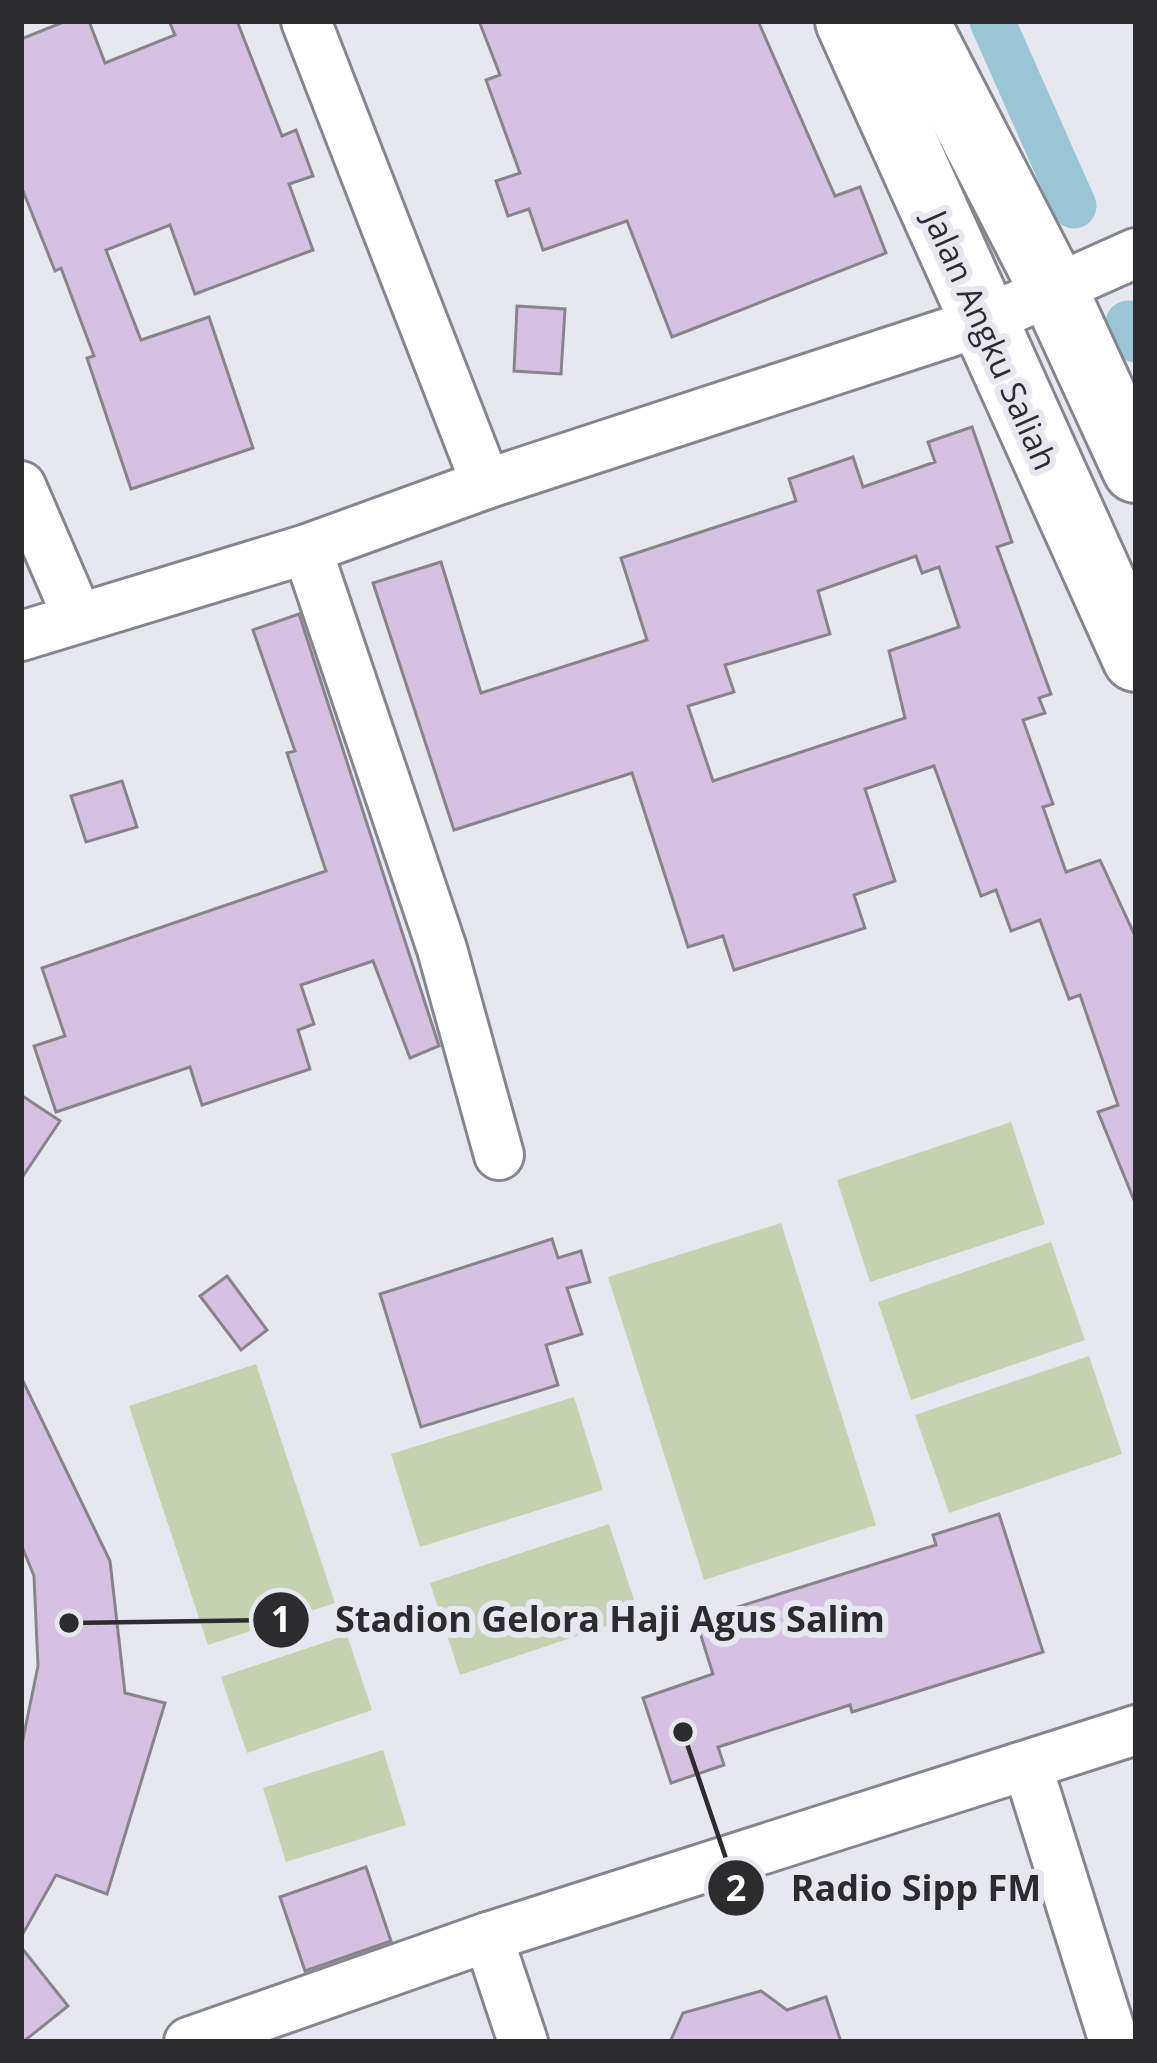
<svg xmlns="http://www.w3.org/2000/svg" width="1157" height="2063" font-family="'Open Sans',sans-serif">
  <rect width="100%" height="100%" fill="#e7e7f0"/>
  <!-- green -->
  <g fill="#c6d2af">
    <path d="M 1011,1122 L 1045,1224 L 870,1282 L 837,1180 Z"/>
    <path d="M 781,1223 L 876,1525 L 704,1580 L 608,1277 Z"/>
    <path d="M 1051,1242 L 1085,1340 L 911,1400 L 878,1302 Z"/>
    <path d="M 1089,1356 L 1122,1454 L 949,1513 L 915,1415 Z"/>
    <path d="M 256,1364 L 335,1603 L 208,1645 L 129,1406 Z"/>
    <path d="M 574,1397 L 603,1490 L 420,1547 L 391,1454 Z"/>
    <path d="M 609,1524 L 639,1615 L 460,1675 L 430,1583 Z"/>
    <path d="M 347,1635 L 372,1710 L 247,1753 L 221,1677 Z"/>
    <path d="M 383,1750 L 406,1825 L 286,1862 L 263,1788 Z"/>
  </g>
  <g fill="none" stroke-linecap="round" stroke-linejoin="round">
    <!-- canal -->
    <g stroke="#9ac5d5" stroke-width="45">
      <path d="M 992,21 L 1074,206"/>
      <path d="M 1128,323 L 1136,340"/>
    </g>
  </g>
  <!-- building -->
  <g fill="#d5c1e2" stroke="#88848a" stroke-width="3" fill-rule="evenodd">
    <path d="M 66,21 L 89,21 L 105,63 L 175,35 L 169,21 L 237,21 L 282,136 L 296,130 L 313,176 L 289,184 L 313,250 L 195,294 L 170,225 L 106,250 L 141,340 L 209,317 L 253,448 L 131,489 L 87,358 L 94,356 L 61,268 L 55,271 L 21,186 L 21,39 Z"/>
    <path d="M 479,21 L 758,21 L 835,196 L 860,187 L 886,253 L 672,337 L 627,221 L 543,250 L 529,209 L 508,216 L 496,181 L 520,173 L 486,80 L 500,75 Z"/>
    <path d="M 517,306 L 565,309 L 561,374 L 514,371 Z"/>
    <path d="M 972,427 L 1012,542 L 997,547 L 1051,694 L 1039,698 L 1045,713 L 1023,720 L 1053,804 L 1043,807 L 1066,872 L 1100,860 L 1136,938 L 1136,1205 L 1098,1112 L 1118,1105 L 1080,995 L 1069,999 L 1040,920 L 1011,931 L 996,890 L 981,896 L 934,766 L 865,789 L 895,881 L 854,895 L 865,928 L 734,970 L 723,936 L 688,947 L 632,773 L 454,830 L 373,583 L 441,562 L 481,693 L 647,640 L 621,558 L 796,501 L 789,479 L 853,457 L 863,487 L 935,462 L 928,442 ZM 916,556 L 922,573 L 939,567 L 959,627 L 889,651 L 905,718 L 713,781 L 688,706 L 734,692 L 725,665 L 830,634 L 818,591 Z"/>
    <path d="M 299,614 L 439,1046 L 410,1058 L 373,961 L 301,985 L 314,1024 L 298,1030 L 310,1069 L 202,1105 L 190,1067 L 56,1112 L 34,1046 L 65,1036 L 42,968 L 326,871 L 287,753 L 295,751 L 253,630 Z"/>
    <path d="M 122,781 L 137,827 L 86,842 L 71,796 Z"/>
    <path d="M 21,1095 L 60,1121 L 21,1179 Z"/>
    <path d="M 552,1239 L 558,1258 L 581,1251 L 590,1282 L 567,1288 L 582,1334 L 546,1345 L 558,1385 L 421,1427 L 380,1294 Z"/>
    <path d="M 227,1276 L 267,1330 L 241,1350 L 200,1296 Z"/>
    <path d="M 21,1377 L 110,1561 L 125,1693 L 165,1703 L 107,1894 L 56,1875 L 21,1937 L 21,1749 L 38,1666 L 34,1576 L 21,1544 Z"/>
    <path d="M 999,1514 L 1043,1652 L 852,1712 L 850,1705 L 718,1747 L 724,1765 L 671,1783 L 643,1698 L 713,1674 L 696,1620 L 936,1545 L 933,1535 Z"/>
    <path d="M 366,1867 L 391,1941 L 305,1971 L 280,1897 Z"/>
    <path d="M 21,1947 L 68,2006 L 23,2042 L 21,2042 Z"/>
    <path d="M 761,1991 L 787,2010 L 826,1997 L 841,2042 L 670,2042 L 683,2013 Z"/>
  </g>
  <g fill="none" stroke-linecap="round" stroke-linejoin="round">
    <defs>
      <g id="street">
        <path d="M 306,21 L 486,484"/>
        <path d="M 21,486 L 78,618"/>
        <path d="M 307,549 L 442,949 L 499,1155"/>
        <path d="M 21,636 L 307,549 L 486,484 L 981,322 L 1136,253"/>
        <path d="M 1028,1768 L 1114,2042"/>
        <path d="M 488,1937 L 523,2042"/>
        <path d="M 189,2042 L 488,1937 L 1136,1730"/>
      </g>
      <g id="secondary">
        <path d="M 849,21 L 1136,658"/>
        <path d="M 915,21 L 1055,293 L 1136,469"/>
      </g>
    </defs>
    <!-- street casing -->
    <use href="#street" stroke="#86868e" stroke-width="54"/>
    <!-- secondary casing -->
    <use href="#secondary" stroke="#86868e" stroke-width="72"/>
    <!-- street -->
    <use href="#street" stroke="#fff" stroke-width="48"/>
    <!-- secondary -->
    <use href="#secondary" stroke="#fff" stroke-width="66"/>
  </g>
  <g text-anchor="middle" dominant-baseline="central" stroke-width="12" stroke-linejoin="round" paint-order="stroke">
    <!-- street labels -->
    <g font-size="33" fill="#2c2c2f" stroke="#e7e7f0">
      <text transform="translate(991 340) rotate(66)">Jalan Angku Saliah</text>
    </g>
  </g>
  <!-- callouts -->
  <path fill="none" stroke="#2c2c2f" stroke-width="4.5" d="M69 1623L281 1620M683 1732L736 1888"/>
  <g fill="#2c2c2f" stroke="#e7e7f0" stroke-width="4.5">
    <circle cx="69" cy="1623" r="12"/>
    <circle cx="683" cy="1732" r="12"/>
    <circle cx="281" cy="1620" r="30"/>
    <circle cx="736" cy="1888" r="30"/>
  </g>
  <g font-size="36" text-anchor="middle" font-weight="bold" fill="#fff">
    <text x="281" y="1632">1</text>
    <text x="736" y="1901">2</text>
  </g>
  <g font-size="36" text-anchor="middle" font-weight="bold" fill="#2c2c2f" stroke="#e7e7f0" stroke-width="12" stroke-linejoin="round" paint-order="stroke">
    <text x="610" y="1632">Stadion Gelora Haji Agus Salim</text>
    <text x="916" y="1901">Radio Sipp FM</text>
  </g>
  <!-- border -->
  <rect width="1157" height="2063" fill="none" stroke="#2c2c2f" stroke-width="48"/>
</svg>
